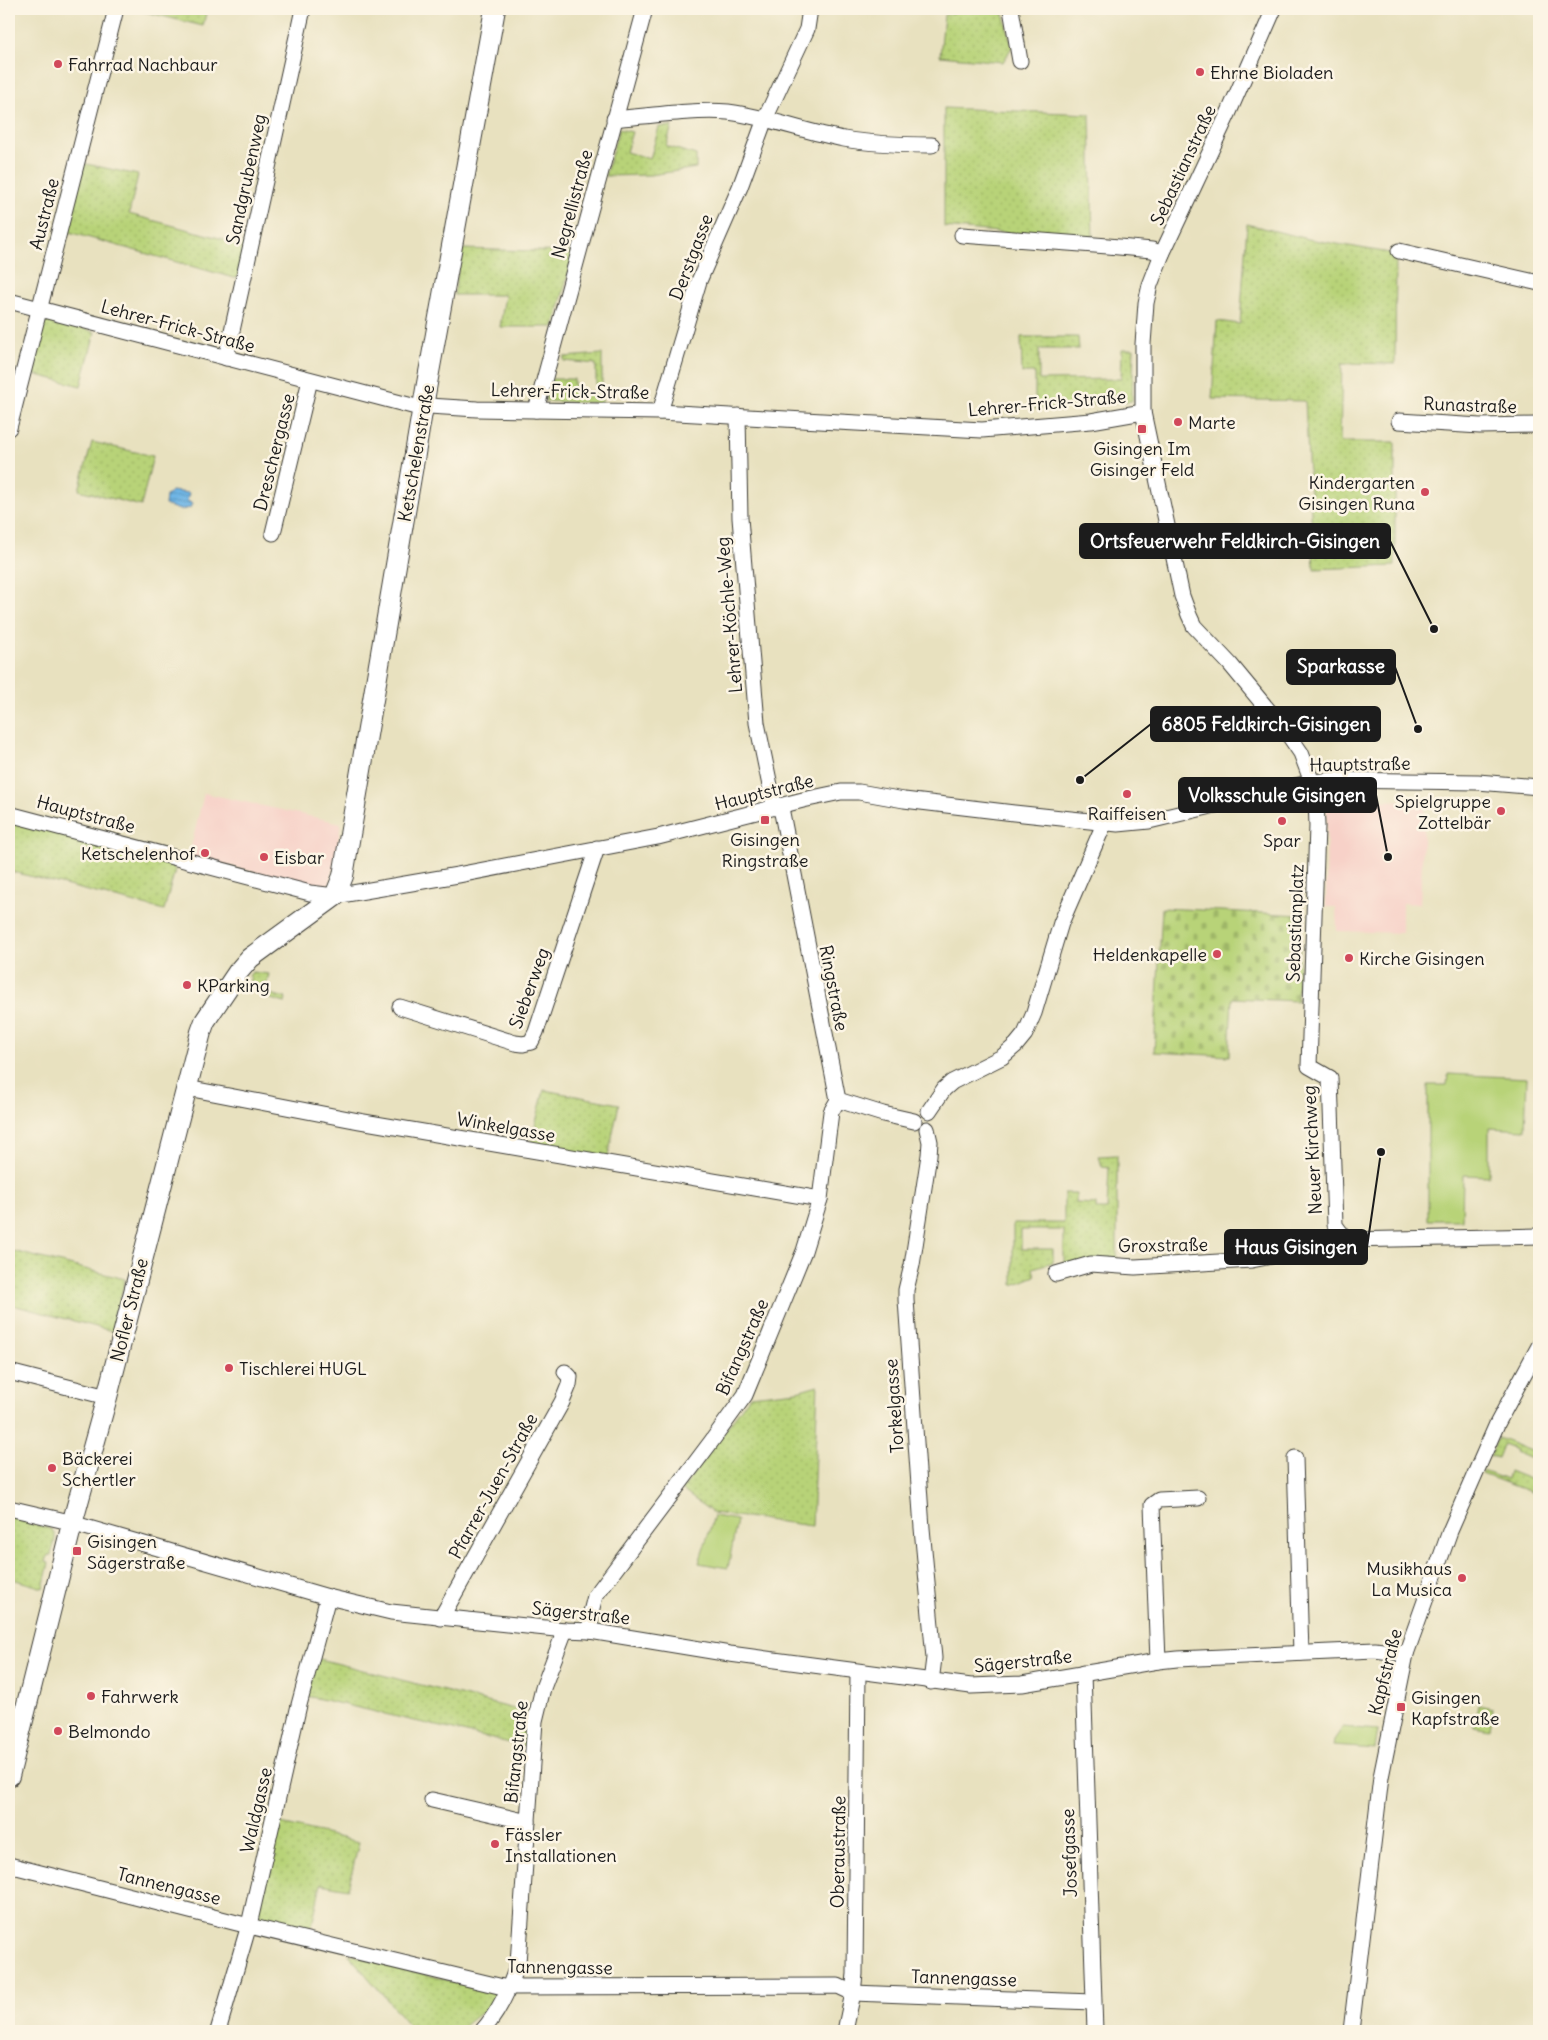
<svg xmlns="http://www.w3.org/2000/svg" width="1548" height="2040" font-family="Delius,sans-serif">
  <defs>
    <pattern id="grass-dots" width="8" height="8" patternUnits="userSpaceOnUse" patternTransform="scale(1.25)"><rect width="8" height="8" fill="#b8d378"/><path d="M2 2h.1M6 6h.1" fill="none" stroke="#9eb567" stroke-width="1.8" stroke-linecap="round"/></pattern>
    <pattern id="cemetery-stones" width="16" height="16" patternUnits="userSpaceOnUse" patternTransform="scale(1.25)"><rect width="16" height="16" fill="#b8d378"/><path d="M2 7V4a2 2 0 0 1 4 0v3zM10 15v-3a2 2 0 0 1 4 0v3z" fill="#9eb567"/></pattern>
    <pattern id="water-rules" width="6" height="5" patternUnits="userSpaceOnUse" patternTransform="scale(1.25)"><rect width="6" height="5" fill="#6fb6e6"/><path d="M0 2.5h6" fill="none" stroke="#5a93ba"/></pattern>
  </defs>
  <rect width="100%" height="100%" fill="#fcf5e5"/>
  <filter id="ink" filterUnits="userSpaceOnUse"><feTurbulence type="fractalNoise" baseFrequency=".02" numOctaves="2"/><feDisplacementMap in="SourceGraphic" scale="10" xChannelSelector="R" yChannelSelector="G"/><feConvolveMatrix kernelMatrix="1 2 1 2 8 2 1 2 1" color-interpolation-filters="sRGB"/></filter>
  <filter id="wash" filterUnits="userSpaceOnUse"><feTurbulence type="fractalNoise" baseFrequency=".0096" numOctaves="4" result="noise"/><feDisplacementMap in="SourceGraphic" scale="20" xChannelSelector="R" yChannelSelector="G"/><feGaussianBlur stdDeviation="1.12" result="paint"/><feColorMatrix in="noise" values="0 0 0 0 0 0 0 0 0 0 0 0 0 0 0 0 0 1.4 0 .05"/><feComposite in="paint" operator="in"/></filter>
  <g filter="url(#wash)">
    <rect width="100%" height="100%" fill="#e8e1bf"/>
    <!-- built -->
    <g fill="#f7d1c8">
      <path d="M 204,793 L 341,823 L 335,863 L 329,884 L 324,889 L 189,856 Z"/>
      <path d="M 1327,800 L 1425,801 L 1420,904 L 1402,903 L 1402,933 L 1337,931 L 1336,907 L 1326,907 Z"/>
    </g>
    <!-- grass -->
    <g fill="url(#grass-dots)" stroke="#6a784a">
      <path d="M 133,9 L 207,9 L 203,26 Z"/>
      <path d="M 972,9 L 1002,9 L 1012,47 L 1003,62 L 940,56 L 944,15 Z"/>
      <path d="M 944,108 L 1090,114 L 1093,241 L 944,227 Z"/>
      <path d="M 672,126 L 666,146 L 696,155 L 696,168 L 651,175 L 605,176 L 619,129 L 632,132 L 626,152 L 650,159 L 659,127 Z"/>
      <path d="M 82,163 L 138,175 L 129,214 L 246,245 L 238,277 L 234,278 L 65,231 Z"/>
      <path d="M 1247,224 L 1308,239 L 1396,254 L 1395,364 L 1342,363 L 1340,442 L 1395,442 L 1395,566 L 1314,569 L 1305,401 L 1212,399 L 1217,321 L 1240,324 Z"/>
      <path d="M 462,249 L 574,252 L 554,327 L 500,327 L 505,295 L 454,295 Z"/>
      <path d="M 52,320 L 95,332 L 81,386 L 29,373 L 42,324 Z"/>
      <path d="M 1021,337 L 1078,337 L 1079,349 L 1039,349 L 1039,380 L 1121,379 L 1122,349 L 1134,349 L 1132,401 L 1035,409 L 1035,373 L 1022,373 Z"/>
      <path d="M 602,354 L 602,403 L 545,401 L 552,379 L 574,379 L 574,394 L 596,394 L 596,364 L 564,361 L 564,357 Z"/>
      <path d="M 92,442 L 153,456 L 141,506 L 79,490 Z"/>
      <path d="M 9,820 L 171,862 L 175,870 L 164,910 L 9,871 Z"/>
      <path d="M 252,972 L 269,974 L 265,993 L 286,998 L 285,1003 L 260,996 L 261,990 L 243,986 L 245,983 L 247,985 L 251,978 L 249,976 Z"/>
      <path d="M 544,1090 L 619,1104 L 607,1161 L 530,1146 Z"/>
      <path d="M 1117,1155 L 1117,1261 L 1064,1265 L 1064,1230 L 1021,1230 L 1021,1249 L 1053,1249 L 1053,1262 L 1033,1268 L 1035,1276 L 1013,1285 L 1013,1223 L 1064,1223 L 1064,1193 L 1076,1193 L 1076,1203 L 1096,1204 L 1096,1209 L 1107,1209 L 1109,1168 L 1102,1167 L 1099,1156 Z"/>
      <path d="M 9,1250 L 125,1279 L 112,1331 L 9,1304 Z"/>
      <path d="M 818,1385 L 812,1526 L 713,1513 L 682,1490 L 750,1396 L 797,1391 Z"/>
      <path d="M 1498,1438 L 1539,1454 L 1539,1462 L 1515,1452 L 1516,1450 L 1503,1445 L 1498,1458 L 1490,1456 Z"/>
      <path d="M 1483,1471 L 1507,1480 L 1509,1471 L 1539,1483 L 1539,1495 L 1482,1474 Z"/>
      <path d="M 9,1517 L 51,1529 C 59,1535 53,1546 51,1555 L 48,1555 L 46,1562 L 49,1563 L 43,1588 L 9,1578 Z"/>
      <path d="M 316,1658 L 530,1713 L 527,1747 L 307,1696 Z"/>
      <path d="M 277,1823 L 359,1842 L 348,1889 L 321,1884 L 310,1934 L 265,1923 L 260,1920 L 257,1914 Z"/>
      <path d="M 348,1954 L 496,1993 L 498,1999 L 486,2020 L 480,2013 L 458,2031 L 414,2031 Z"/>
    </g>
    <!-- cemetery -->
    <path fill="url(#cemetery-stones)" stroke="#6a784a" d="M 1162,908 L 1302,915 L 1297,1001 L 1232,998 L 1229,1056 L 1154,1052 Z"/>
    <!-- park -->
    <g fill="#b8d378" stroke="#6a784a">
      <path d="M 1448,1074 L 1527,1078 L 1525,1130 L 1489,1128 L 1489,1176 L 1463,1175 L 1462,1220 L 1428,1220 L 1428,1085 L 1447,1085 Z"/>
      <path d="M 714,1516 L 737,1520 L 728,1568 L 699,1563 Z"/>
      <path d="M 1478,1705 L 1493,1708 L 1490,1729 L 1474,1726 Z"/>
      <path d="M 1343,1727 L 1378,1730 L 1375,1749 L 1333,1746 L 1334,1740 Z"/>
    </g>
    <!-- water -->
    <path fill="url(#water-rules)" stroke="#466981" d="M 171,491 L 189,493 L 187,501 L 192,503 L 190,508 L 180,510 L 165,505 L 166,496 Z"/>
  </g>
  <g filter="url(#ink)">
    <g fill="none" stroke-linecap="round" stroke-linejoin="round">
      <defs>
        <g id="minor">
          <path d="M 1011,9 L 1020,61"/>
          <path d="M 1274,9 L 1229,112 L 1162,254 L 1150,285 L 1146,303 L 1143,344 L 1143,412 L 1182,596 L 1189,615 L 1194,626 L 1230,664 L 1288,734 L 1301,753 L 1312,782 L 1316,799 L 1317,826 L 1309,1066 L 1330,1078 L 1335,1225 L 1346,1240"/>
          <path d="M 614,119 C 648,116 695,109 728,112 C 768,117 805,132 844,139 C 873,144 902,145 932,145"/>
          <path d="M 962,235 L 1108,246 L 1152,250 L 1162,254"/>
          <path d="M 1399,251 L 1539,283"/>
          <path d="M 9,301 L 416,407 L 429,406 L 477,409 L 660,412 L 982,430 L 1091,421 L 1143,412"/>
          <path d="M 226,358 L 303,9"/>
          <path d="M 536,410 L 645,9"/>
          <path d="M 660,412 L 699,281 L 740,187 L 765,119 L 807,29 L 810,9"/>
          <path d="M 738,416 L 740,518 L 757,723 L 773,800 L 782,813 L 838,1100"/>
          <path d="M 1399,421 L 1480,426 L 1539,425"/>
          <path d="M 9,428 L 116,9"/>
          <path d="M 273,533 L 310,380"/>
          <path d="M 9,814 L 310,893 L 335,896 L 458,875 L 658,837 L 803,800 L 841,792 L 859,792 L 904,800 L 1014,813 L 1118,824 L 1149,821 L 1312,782 L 1333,780 L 1478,782 L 1539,787"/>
          <path d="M 400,1007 L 515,1043 L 523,1044 L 531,1042 L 536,1032 L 597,848"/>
          <path d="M 187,1088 L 359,1121 L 820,1199"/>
          <path d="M 838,1100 L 883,1114 L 914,1121"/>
          <path d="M 929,1111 L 944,1089 L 952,1082 L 1002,1057 L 1016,1045 L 1025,1034 L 1034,1013 L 1061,923 L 1104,824"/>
          <path d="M 927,1129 L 930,1142 L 929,1155 L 912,1265 L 906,1290 L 906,1300 L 922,1528 L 934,1658 L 931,1682"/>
          <path d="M 1056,1274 L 1091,1264 L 1135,1267 L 1252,1260 L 1346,1240 L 1539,1236"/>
          <path d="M 9,1372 L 107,1397"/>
          <path d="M 1295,1458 L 1301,1653"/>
          <path d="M 9,1508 L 61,1520 L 328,1597 L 391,1612 L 565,1630 L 590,1631 L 730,1654 L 971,1686 L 1022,1684 L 1158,1661 L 1177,1659 L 1375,1650 L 1406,1654"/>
          <path d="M 441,1618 L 562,1402 L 569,1385 L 570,1377 L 565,1372"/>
          <path d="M 590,1631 L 591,1612 L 595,1596 L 711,1442 L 745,1395 L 804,1251 L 820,1199 L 831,1112 L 838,1100"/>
          <path d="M 1158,1661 L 1152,1505 L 1159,1500 L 1198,1498"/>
          <path d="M 1083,1673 L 1095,2031"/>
          <path d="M 432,1800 L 528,1822"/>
          <path d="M 9,1865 L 237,1923 L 503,1987 L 838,1986 L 853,1993 L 1093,2002"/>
          <path d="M 218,2031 L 249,1925 L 299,1705 L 328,1597"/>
          <path d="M 482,2031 C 500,2011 510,1988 518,1963 L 535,1721 L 543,1688 L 565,1630"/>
          <path d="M 845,2031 L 853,1993 L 855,1974 L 858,1672"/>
          <path d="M 1351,2031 L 1381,1777 L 1406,1654 L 1450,1531 L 1497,1424 L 1539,1346"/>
        </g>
        <path id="secondary" d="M 9,1776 L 72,1524 L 107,1397 L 201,1032 L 205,1021 L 238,972 L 250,958 L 335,896 L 343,876 L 426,389 L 495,9"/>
      </defs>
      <!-- minor casing -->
      <use href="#minor" stroke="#3b3a34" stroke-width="17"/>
      <!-- secondary casing -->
      <use href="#secondary" stroke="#3b3a34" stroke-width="22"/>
      <!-- minor -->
      <use href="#minor" stroke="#fff" stroke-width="15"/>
      <!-- secondary -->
      <use href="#secondary" stroke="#fff" stroke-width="20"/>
    </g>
  </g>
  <!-- markers -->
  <g fill="#d1495b" stroke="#fcf5e5" stroke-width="2">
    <circle cx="58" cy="64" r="5"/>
    <circle cx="1200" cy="72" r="5"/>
    <circle cx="1178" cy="422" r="5"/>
    <rect x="1137" y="424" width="10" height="10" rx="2.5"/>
    <circle cx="1425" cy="492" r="5"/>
    <circle cx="1127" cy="794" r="5"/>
    <circle cx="1501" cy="811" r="5"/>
    <rect x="760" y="815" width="10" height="10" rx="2.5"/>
    <circle cx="1282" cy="821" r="5"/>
    <circle cx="205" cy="853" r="5"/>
    <circle cx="264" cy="857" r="5"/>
    <circle cx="1217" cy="954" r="5"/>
    <circle cx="1349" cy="958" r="5"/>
    <circle cx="187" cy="985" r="5"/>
    <circle cx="229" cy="1368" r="5"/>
    <circle cx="52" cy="1468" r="5"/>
    <rect x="72" y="1546" width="10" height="10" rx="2.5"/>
    <circle cx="1462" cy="1578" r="5"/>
    <circle cx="91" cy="1696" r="5"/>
    <rect x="1396" y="1702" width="10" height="10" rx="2.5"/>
    <circle cx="58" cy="1731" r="5"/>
    <circle cx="495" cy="1844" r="5"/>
  </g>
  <g text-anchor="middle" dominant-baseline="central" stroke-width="5" stroke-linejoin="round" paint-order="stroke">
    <!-- poi labels -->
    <g font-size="18" fill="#1c1c1c" stroke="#fcf5e5" text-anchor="start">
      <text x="68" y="64">Fahrrad Nachbaur</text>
      <text x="1210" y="72">Ehrne Bioladen</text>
      <text x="1188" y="422">Marte</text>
      <text x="1142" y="448" text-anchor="middle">Gisingen Im<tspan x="1142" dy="21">Gisinger Feld</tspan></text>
      <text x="1415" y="482" text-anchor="end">Kindergarten<tspan x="1415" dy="21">Gisingen Runa</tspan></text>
      <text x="1491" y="801" text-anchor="end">Spielgruppe<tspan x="1491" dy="21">Zottelbär</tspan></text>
      <text x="1127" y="813" text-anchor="middle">Raiffeisen</text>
      <text x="765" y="839" text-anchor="middle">Gisingen<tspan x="765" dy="21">Ringstraße</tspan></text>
      <text x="1282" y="840" text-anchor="middle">Spar</text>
      <text x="195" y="853" text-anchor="end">Ketschelenhof</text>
      <text x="274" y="857">Eisbar</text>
      <text x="1207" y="954" text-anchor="end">Heldenkapelle</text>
      <text x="1359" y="958">Kirche Gisingen</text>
      <text x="197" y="985">KParking</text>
      <text x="239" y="1368">Tischlerei HUGL</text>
      <text x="62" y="1458">Bäckerei<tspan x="62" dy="21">Schertler</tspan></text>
      <text x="87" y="1541">Gisingen<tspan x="87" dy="21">Sägerstraße</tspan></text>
      <text x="1452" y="1568" text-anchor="end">Musikhaus<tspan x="1452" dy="21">La Musica</tspan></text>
      <text x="101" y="1696">Fahrwerk</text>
      <text x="1411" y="1697">Gisingen<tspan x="1411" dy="21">Kapfstraße</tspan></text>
      <text x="68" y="1731">Belmondo</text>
      <text x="505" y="1834">Fässler<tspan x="505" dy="21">Installationen</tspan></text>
    </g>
    <!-- street labels -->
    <g font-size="18" fill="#1c1c1c" stroke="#fcf5e5">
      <text transform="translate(1183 165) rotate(-65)">Sebastianstraße</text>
      <text transform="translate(246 179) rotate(-78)">Sandgrubenweg</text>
      <text transform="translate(572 204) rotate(-75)">Negrellistraße</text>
      <text transform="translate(44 214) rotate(-76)">Austraße</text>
      <text transform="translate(691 257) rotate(-69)">Derstgasse</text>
      <text transform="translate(178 326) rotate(15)">Lehrer-Frick-Straße</text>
      <text transform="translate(570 391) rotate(1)">Lehrer-Frick-Straße</text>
      <text transform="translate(1047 403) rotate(-5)">Lehrer-Frick-Straße</text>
      <text transform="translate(1470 405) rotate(2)">Runastraße</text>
      <text transform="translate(274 452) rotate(-76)">Dreschergasse</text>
      <text transform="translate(416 453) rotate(-80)">Ketschelenstraße</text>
      <text transform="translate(729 615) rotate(-95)">Lehrer-Köchle-Weg</text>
      <text transform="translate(1360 764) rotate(-1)">Hauptstraße</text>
      <text transform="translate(764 792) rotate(-14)">Hauptstraße</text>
      <text transform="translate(86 814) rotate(15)">Hauptstraße</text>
      <text transform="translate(1295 923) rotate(-88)">Sebastianplatz</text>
      <text transform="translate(529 988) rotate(-70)">Sieberweg</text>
      <text transform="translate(834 988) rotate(79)">Ringstraße</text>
      <text transform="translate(506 1127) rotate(10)">Winkelgasse</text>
      <text transform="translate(1312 1150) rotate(-93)">Neuer Kirchweg</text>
      <text transform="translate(1163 1245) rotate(-1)">Groxstraße</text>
      <text transform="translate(129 1310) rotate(-76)">Nofler Straße</text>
      <text transform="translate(742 1347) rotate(-66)">Bifangstraße</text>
      <text transform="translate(894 1406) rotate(-94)">Torkelgasse</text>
      <text transform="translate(493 1486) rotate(-61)">Pfarrer-Juen-Straße</text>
      <text transform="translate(581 1613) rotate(6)">Sägerstraße</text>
      <text transform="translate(1023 1661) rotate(-6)">Sägerstraße</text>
      <text transform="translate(1385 1672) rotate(-76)">Kapfstraße</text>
      <text transform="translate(516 1752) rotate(-84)">Bifangstraße</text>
      <text transform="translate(256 1810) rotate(-77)">Waldgasse</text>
      <text transform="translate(838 1852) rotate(-89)">Oberaustraße</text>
      <text transform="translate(1069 1853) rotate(-92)">Josefgasse</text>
      <text transform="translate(169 1886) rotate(14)">Tannengasse</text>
      <text transform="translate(560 1967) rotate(1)">Tannengasse</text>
      <text transform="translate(964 1978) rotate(2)">Tannengasse</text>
    </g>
  </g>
  <!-- callouts -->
  <path fill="none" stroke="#1c1c1c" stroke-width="2" d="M1434 629L1390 541M1418 729L1395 667M1080 780L1151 724M1388 857L1376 795M1381 1152L1367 1247"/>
  <g fill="#1c1c1c" stroke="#fcf5e5" stroke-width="2">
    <circle cx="1434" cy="629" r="5"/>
    <circle cx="1418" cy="729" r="5"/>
    <circle cx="1080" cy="780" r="5"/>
    <circle cx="1388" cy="857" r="5"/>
    <circle cx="1381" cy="1152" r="5"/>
  </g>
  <g fill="#1c1c1c" stroke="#1c1c1c" stroke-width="2">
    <rect x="1080" y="524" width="310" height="34" rx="5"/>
    <rect x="1287" y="650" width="108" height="34" rx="5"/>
    <rect x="1151" y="707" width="229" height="34" rx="5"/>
    <rect x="1179" y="778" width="197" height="34" rx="5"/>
    <rect x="1225" y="1230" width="142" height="34" rx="5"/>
  </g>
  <g font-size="19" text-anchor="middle" font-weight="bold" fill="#fff">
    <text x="1235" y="548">Ortsfeuerwehr Feldkirch-Gisingen</text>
    <text x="1341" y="673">Sparkasse</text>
    <text x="1266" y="731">6805 Feldkirch-Gisingen</text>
    <text x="1277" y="802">Volksschule Gisingen</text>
    <text x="1296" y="1254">Haus Gisingen</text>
  </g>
  <!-- margin -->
  <rect width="1548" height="2040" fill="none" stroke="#fcf5e5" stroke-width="30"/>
</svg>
